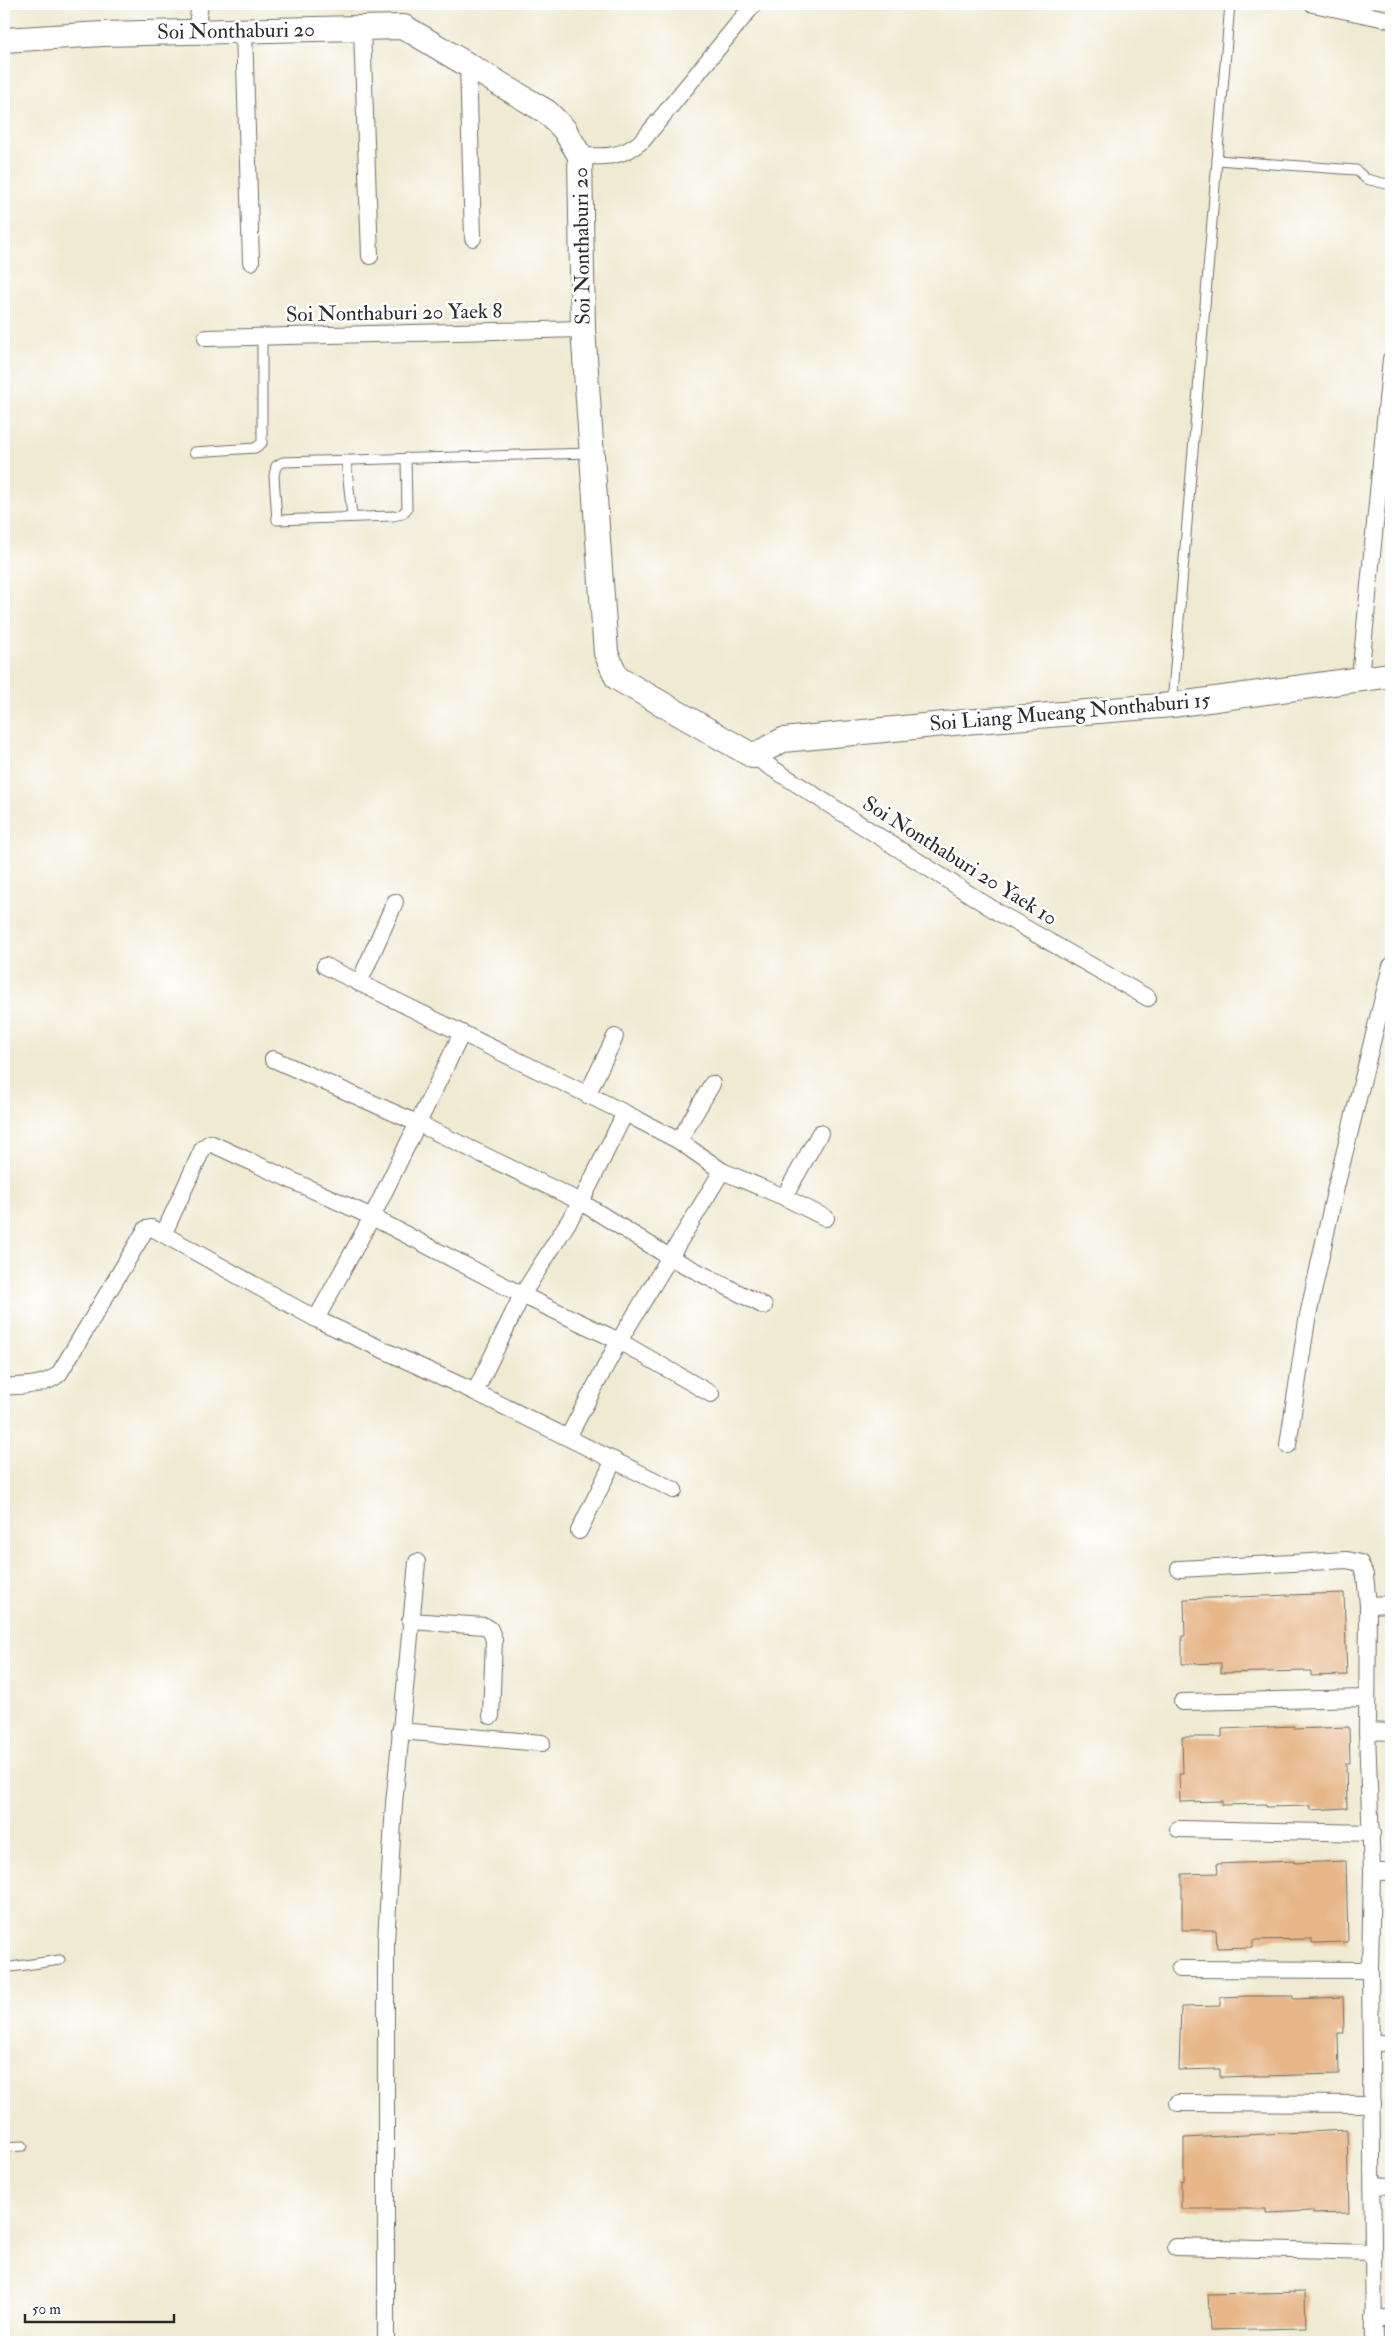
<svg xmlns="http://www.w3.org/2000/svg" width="1395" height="2346" font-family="'IM FELL Double Pica',serif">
  <rect width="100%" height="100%" fill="#fff"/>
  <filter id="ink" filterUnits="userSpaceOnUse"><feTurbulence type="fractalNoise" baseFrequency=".02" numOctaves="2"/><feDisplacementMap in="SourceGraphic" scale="10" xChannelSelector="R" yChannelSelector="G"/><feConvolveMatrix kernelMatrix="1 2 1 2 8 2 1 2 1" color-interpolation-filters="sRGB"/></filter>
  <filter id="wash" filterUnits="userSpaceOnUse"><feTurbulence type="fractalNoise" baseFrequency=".0096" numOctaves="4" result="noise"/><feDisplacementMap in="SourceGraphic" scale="20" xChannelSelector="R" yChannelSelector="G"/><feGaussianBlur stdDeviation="1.12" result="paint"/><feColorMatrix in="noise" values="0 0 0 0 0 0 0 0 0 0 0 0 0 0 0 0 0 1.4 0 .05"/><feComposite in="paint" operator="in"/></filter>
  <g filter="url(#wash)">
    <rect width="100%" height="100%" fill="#efead1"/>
    <g id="blocks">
      <!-- building -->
      <g fill="#e7b78a">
        <path d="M 1344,1593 L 1347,1675 L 1311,1676 L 1311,1671 L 1221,1673 L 1221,1663 L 1182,1664 L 1182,1636 L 1185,1636 L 1184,1599 Z"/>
        <path d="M 1294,1726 L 1294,1729 L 1349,1727 L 1350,1763 L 1346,1763 L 1347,1808 L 1310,1810 L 1310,1806 L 1266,1807 L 1266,1804 L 1222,1805 L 1222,1801 L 1180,1802 L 1179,1774 L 1183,1774 L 1182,1737 L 1222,1737 L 1222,1729 Z"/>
        <path d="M 1294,1861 L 1294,1863 L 1346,1861 L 1348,1942 L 1312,1943 L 1312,1939 L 1253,1940 L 1253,1947 L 1217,1948 L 1216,1930 L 1182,1930 L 1182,1874 L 1218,1873 L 1217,1864 Z"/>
        <path d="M 1248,1996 L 1293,1996 L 1293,1999 L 1343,1997 L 1344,2033 L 1338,2033 L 1339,2074 L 1220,2077 L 1220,2069 L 1179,2070 L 1181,2007 L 1220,2006 L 1220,1997 Z"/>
        <path d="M 1347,2130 L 1349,2213 L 1313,2214 L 1313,2211 L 1266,2213 L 1266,2209 L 1181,2209 L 1181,2182 L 1184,2181 L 1184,2138 Z"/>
        <path d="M 1305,2292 L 1306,2328 L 1210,2330 L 1208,2294 Z"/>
      </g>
    </g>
  </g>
  <g filter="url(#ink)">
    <use href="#blocks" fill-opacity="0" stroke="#706e65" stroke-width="1"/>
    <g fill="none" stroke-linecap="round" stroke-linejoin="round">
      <defs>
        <g id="lane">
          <path d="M 1217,160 L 1356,170 L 1366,179 L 1391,185"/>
          <path d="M 194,452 L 255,448 L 262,443 L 262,337"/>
          <path d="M 406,458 L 407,509 L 402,514 L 393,516 L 277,520 L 274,476 L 276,466 L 283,462 C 386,459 489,456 592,453"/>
          <path d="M 346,460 L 352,516"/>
          <path d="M 1172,704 L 1230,4"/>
          <path d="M 4,1968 L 60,1960"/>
          <path d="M 4,2147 L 23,2146"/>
        </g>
        <g id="street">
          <path d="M 1313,4 L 1391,20"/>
          <path d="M 362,29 L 370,256"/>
          <path d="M 244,31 L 251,262"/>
          <path d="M 196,32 L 200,4"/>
          <path d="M 468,63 L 473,238"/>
          <path d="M 580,156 C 606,157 622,158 643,140 L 754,4"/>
          <path d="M 206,338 L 583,329"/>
          <path d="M 1360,678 L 1391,359"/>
          <path d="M 753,756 L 999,913 L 1148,998"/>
          <path d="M 325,966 L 625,1113 L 679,1141 L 722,1171 L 784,1197 L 826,1218"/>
          <path d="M 359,983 L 395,902"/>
          <path d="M 273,1059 L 417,1123 L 581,1202 L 671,1258 L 764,1306"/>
          <path d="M 587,1095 L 615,1037"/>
          <path d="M 679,1141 L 712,1084"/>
          <path d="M 784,1197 L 820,1133"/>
          <path d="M 164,1233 L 203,1148 L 210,1143 L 372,1217 L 522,1295 L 619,1341 L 711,1394"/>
          <path d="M 316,1319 L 372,1217 L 461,1035"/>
          <path d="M 4,1387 C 24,1385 43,1387 59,1374 L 146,1229 L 152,1228 L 316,1319 L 475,1392 L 674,1490"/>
          <path d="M 475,1392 L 522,1295 L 581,1202 L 625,1113"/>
          <path d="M 568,1437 L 619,1341 L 722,1171"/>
          <path d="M 1288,1445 L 1307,1320 L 1336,1187 L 1391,966"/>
          <path d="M 579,1531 L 614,1460"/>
          <path d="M 1179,1569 L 1347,1560 L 1360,1563 L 1365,1575 L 1368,1605 L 1367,1731 L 1372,1872 L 1370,1970 L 1374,2342"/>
          <path d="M 1368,1605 L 1391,1604"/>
          <path d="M 410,1621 L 485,1626 L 490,1629 L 494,1640 L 491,1716"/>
          <path d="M 1182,1702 L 1367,1698"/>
          <path d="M 400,1731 L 542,1743"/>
          <path d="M 1367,1731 L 1391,1732"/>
          <path d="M 1178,1829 L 1372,1833"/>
          <path d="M 1372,1872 L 1391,1872"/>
          <path d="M 1179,1969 L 1370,1970"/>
          <path d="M 1372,2043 L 1391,2043"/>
          <path d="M 1178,2103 L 1372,2104"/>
          <path d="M 1373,2185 L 1391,2186"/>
          <path d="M 1176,2247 L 1373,2252"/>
          <path d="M 1373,2318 L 1391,2318"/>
          <path d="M 386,2342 L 386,1941 L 394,1804 L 417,1562"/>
        </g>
        <path id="secondary" d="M 4,40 L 102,34 L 404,27 L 547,112 L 564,129 L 580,156 L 583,329 L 606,653 L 617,678 L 753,756 L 783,740 L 964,722 L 1172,705 L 1391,675"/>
      </defs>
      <!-- lane casing -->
      <use href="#lane" stroke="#706e65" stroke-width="11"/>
      <!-- street casing -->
      <use href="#street" stroke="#706e65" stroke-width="18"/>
      <!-- secondary casing -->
      <use href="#secondary" stroke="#706e65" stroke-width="26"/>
      <!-- lane -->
      <use href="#lane" stroke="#fff" stroke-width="9"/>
      <!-- street -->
      <use href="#street" stroke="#fff" stroke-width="16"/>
      <!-- secondary -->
      <use href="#secondary" stroke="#fff" stroke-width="24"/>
    </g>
  </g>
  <g text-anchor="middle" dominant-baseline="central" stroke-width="5" stroke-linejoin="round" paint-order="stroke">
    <!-- street labels -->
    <g font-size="21" fill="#2b2b2b" stroke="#fff">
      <text transform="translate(236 31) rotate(-1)">Soi Nonthaburi 20</text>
      <text transform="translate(582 246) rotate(-91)">Soi Nonthaburi 20</text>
      <text transform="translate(394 313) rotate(-1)">Soi Nonthaburi 20 Yaek 8</text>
      <text transform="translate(1070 712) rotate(-5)">Soi Liang Mueang Nonthaburi 15</text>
      <text transform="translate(960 861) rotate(32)">Soi Nonthaburi 20 Yaek 10</text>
    </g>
  </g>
  <!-- margin -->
  <rect width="1395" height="2346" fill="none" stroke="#fff" stroke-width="20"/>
  <!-- scale -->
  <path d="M25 2314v8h149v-8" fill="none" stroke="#2b2b2b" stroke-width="2.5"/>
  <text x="32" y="2314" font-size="15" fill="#2b2b2b" stroke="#ffffff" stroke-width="4" paint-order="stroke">50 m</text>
</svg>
